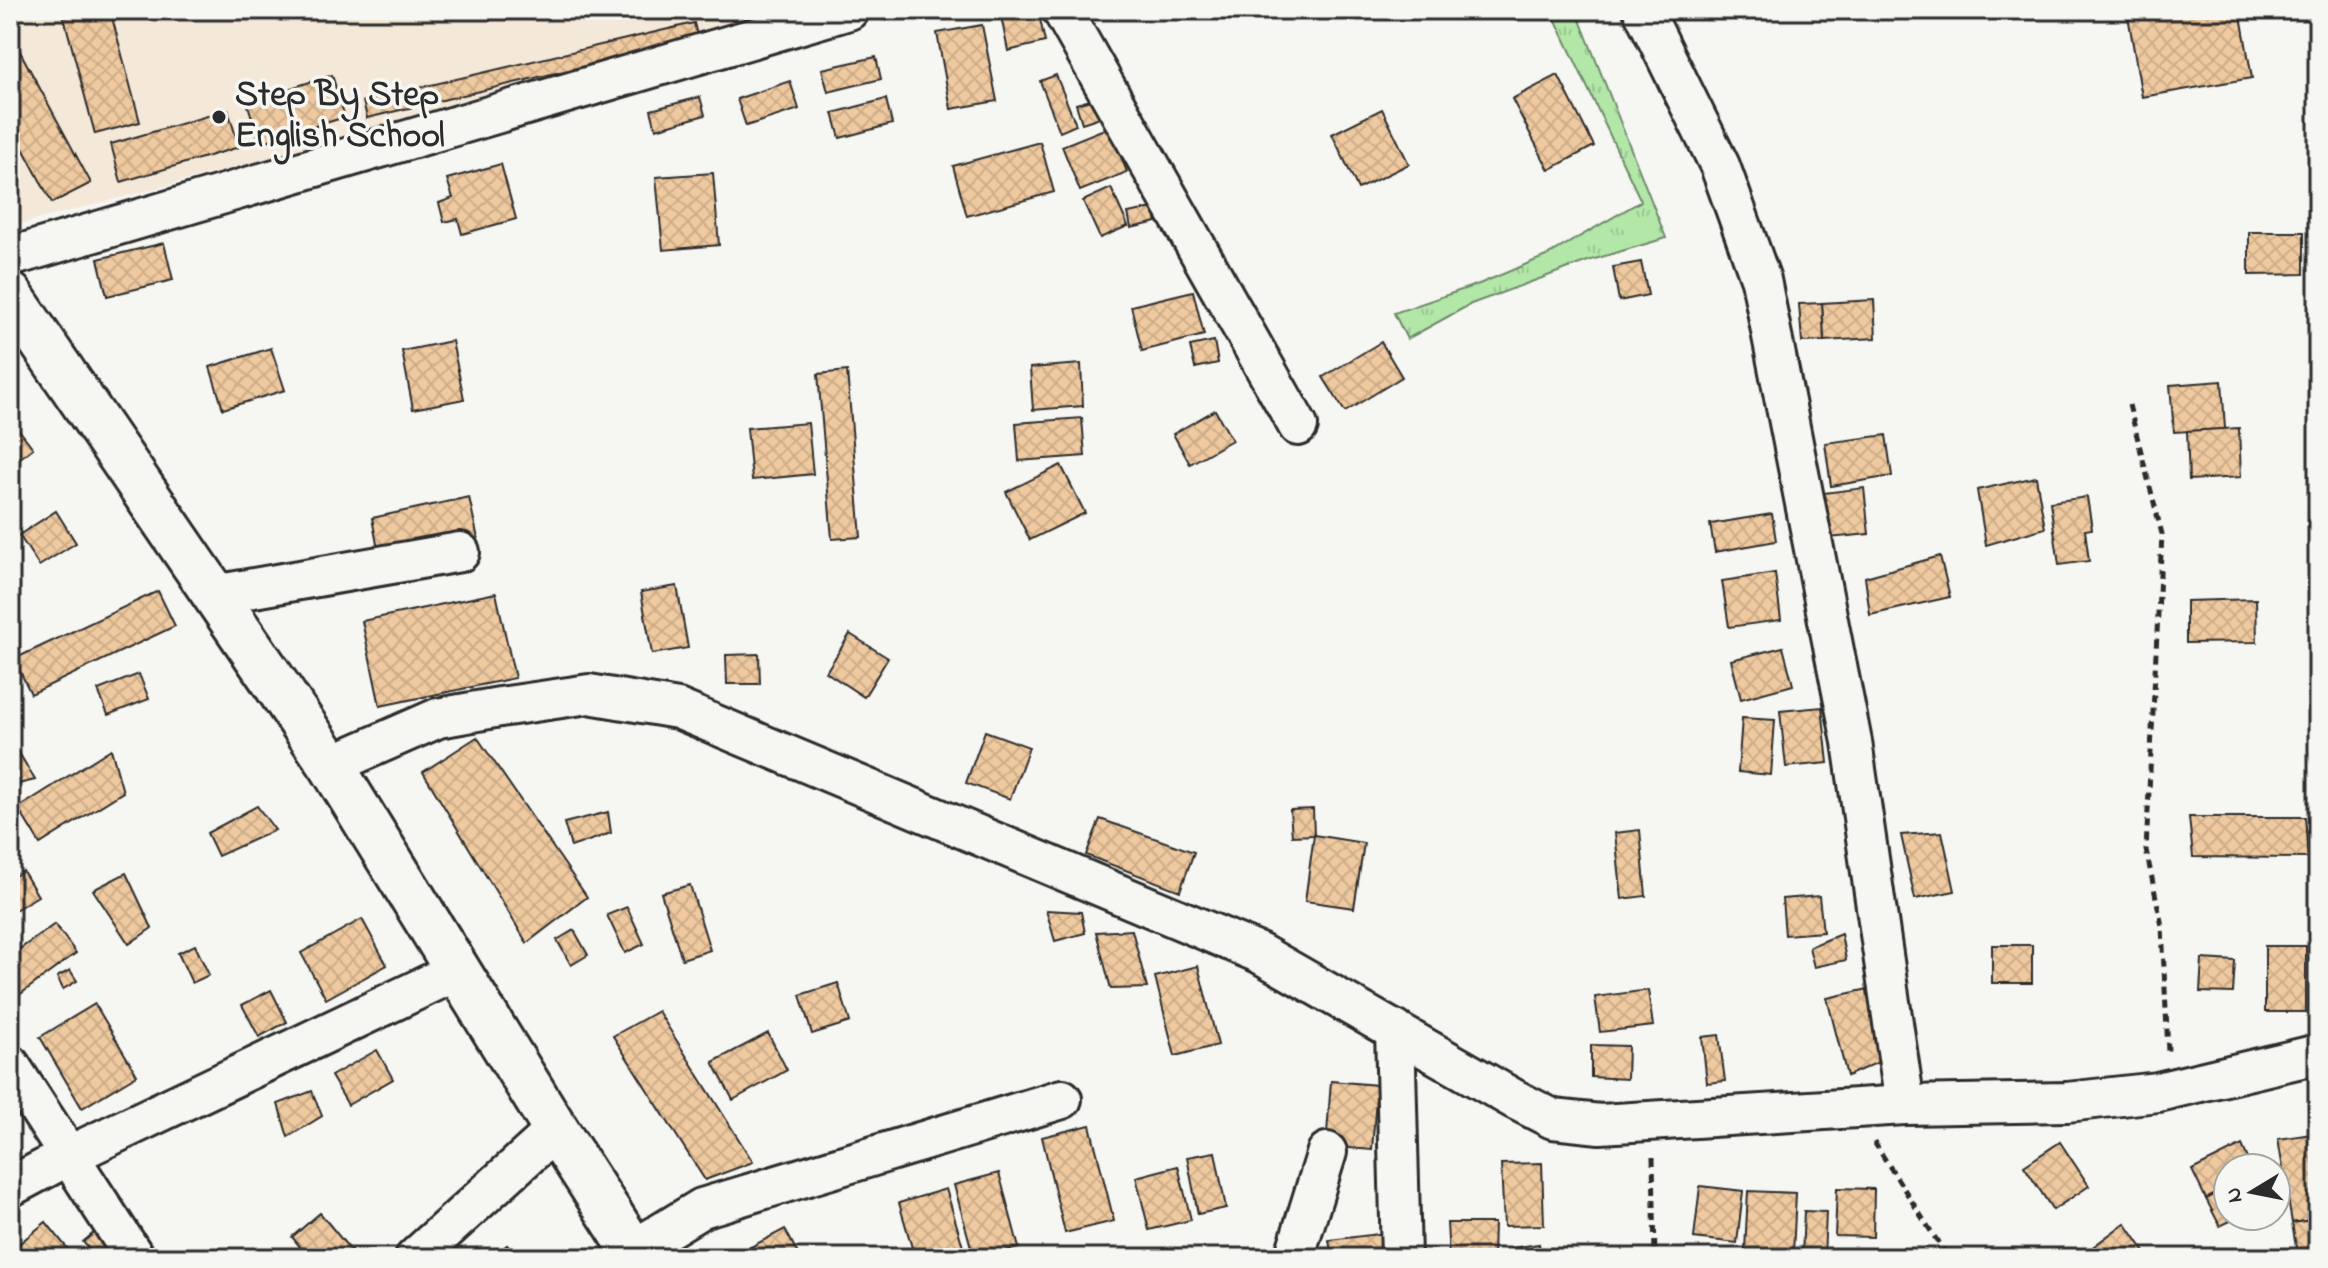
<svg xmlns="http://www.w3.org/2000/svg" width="2328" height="1268" font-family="'Indie Flower',sans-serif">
  <defs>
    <pattern id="grass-tufts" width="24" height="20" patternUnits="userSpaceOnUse" patternTransform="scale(2)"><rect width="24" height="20" fill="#b2e7a8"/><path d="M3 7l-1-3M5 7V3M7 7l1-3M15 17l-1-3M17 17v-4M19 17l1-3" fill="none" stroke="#99c691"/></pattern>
    <pattern id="building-cross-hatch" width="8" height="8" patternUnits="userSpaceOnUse" patternTransform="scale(2)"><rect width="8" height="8" fill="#efc99f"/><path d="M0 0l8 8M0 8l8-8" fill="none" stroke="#cdad89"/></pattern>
  </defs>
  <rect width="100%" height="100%" fill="#f6f6f2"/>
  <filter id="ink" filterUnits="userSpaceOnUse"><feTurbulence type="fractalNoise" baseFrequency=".0125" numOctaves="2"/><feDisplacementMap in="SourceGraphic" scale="16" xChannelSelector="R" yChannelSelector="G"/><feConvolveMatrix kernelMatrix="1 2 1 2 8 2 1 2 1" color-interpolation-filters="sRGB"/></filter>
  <g filter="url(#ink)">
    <!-- built -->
    <path fill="#f4e8d9" d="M 10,10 L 788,10 L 794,20 L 17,225 L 10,214 Z"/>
    <!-- grass -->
    <path fill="url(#grass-tufts)" stroke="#6e896a" stroke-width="2" d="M 1551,10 L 1576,10 L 1666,238 L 1588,261 L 1471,304 L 1407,339 L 1394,313 L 1479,284 L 1546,256 L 1641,201 Z"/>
    <!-- building -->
    <g fill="url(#building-cross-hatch)" stroke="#2b2b2b" stroke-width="2">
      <path d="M 62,10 L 110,10 L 140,122 L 95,134 Z"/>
      <path d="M 1026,10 L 1038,10 L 1045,42 L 1008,51 L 1001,16 Z"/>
      <path d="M 2127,10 L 2240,10 L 2252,78 L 2142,97 Z"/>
      <path d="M 694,23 L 698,39 L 367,118 L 363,101 Z"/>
      <path d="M 982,25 L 997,101 L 951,109 L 937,33 Z"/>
      <path d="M 10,33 L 91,183 L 52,203 L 10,124 Z"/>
      <path d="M 876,57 L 881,79 L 828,92 L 822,69 Z"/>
      <path d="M 332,75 L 345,117 L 260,143 L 247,102 Z"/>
      <path d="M 1056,75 L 1076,125 L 1060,132 L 1040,81 Z"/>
      <path d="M 1558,75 L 1594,146 L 1549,170 L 1512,99 Z"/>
      <path d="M 790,81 L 799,109 L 746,126 L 737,99 Z"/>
      <path d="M 700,97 L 705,115 L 656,129 L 651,110 Z"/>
      <path d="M 1098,98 L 1103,116 L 1082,123 L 1076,104 Z"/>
      <path d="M 886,99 L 892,124 L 840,138 L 833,113 Z"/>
      <path d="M 1382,109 L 1409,164 L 1358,189 L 1332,134 Z"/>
      <path d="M 228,110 L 239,147 L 121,182 L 111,144 Z"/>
      <path d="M 1109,127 L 1127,172 L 1080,191 L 1062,146 Z"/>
      <path d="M 1040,142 L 1054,192 L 967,216 L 953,166 Z"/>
      <path d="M 501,164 L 516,219 L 462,234 L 458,219 L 444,222 L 439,203 L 453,198 L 447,179 Z"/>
      <path d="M 713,173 L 719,245 L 663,250 L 656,177 Z"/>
      <path d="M 1111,188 L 1128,226 L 1100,238 L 1083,201 Z"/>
      <path d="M 1154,208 L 1157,222 L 1131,228 L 1128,213 Z"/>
      <path d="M 2249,232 L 2304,232 L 2304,274 L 2249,275 Z"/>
      <path d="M 164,243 L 173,280 L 107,296 L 98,259 Z"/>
      <path d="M 1641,262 L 1648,295 L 1619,301 L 1613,267 Z"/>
      <path d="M 1193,291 L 1204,335 L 1142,351 L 1131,306 Z"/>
      <path d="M 1874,300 L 1876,338 L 1824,341 L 1822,303 Z"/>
      <path d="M 1822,303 L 1824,341 L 1802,342 L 1799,304 Z"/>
      <path d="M 452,341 L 464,399 L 413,409 L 402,351 Z"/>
      <path d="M 1214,341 L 1218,363 L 1195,368 L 1190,346 Z"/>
      <path d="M 1381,342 L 1402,377 L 1345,412 L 1323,377 Z"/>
      <path d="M 271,348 L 285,390 L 223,409 L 210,367 Z"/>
      <path d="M 1081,364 L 1083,406 L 1033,410 L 1030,368 Z"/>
      <path d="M 847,371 L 861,537 L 832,539 L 818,374 Z"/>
      <path d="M 2222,381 L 2225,429 L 2174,432 L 2170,385 Z"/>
      <path d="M 1215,410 L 1232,440 L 1190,464 L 1173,434 Z"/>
      <path d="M 10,418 L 33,448 L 10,466 Z"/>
      <path d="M 1082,418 L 1085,456 L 1019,461 L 1016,423 Z"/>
      <path d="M 808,423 L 813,474 L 752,480 L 747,428 Z"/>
      <path d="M 2239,428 L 2241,477 L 2189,480 L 2187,431 Z"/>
      <path d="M 1886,435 L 1892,476 L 1831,486 L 1825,443 Z"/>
      <path d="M 1061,465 L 1085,513 L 1030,540 L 1006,492 Z"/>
      <path d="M 2036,477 L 2045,528 L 1986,545 L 1977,490 Z"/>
      <path d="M 1864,488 L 1869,534 L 1829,538 L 1823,493 Z"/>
      <path d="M 469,497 L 478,539 L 380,560 L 372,518 Z"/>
      <path d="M 2087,497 L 2092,529 L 2085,530 L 2089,561 L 2059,565 L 2050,502 Z"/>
      <path d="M 56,511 L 76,543 L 39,566 L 19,535 Z"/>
      <path d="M 1772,514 L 1776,541 L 1715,552 L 1710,524 Z"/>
      <path d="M 1940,556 L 1950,597 L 1870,615 L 1865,577 Z"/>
      <path d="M 1775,573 L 1781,620 L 1729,627 L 1722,581 Z"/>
      <path d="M 677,586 L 688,648 L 652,654 L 641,592 Z"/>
      <path d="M 158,591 L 175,626 L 31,694 L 14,659 Z"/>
      <path d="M 496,593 L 515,678 L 380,706 L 362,621 Z"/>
      <path d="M 2256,599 L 2257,642 L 2186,643 L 2186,601 Z"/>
      <path d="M 850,634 L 888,658 L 864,697 L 826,672 Z"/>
      <path d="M 1783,647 L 1793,685 L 1741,699 L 1731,660 Z"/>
      <path d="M 759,654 L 760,684 L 727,684 L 726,655 Z"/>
      <path d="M 139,674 L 149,699 L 108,715 L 98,690 Z"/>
      <path d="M 1822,707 L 1828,763 L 1786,767 L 1780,711 Z"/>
      <path d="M 1742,718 L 1775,720 L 1771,775 L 1738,772 Z"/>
      <path d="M 985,731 L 1029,747 L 1010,799 L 966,783 Z"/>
      <path d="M 477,737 L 587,897 L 527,943 L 423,772 Z"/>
      <path d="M 15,746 L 35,780 L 10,786 L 10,749 Z"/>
      <path d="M 111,749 L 123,792 L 40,844 L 18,808 Z"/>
      <path d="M 257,806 L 275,830 L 218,856 L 207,833 Z"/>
      <path d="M 1313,809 L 1314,835 L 1292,836 L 1290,810 Z"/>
      <path d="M 608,812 L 611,833 L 571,847 L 564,823 Z"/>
      <path d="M 2189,817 L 2305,817 L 2308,858 L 2193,857 Z"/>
      <path d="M 1100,819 L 1194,852 L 1180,891 L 1086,855 Z"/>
      <path d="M 1640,830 L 1646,896 L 1622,899 L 1615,833 Z"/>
      <path d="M 1942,832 L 1955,891 L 1915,899 L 1901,835 Z"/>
      <path d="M 1314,835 L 1364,843 L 1354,908 L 1305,901 Z"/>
      <path d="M 23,871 L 38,896 L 10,913 L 10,879 Z"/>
      <path d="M 126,873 L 152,928 L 129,944 L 93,890 Z"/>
      <path d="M 690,885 L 710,950 L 682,959 L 661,893 Z"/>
      <path d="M 1819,896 L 1823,932 L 1785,935 L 1782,899 Z"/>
      <path d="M 627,907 L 644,944 L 625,953 L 607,915 Z"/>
      <path d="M 1046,910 L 1081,912 L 1085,933 L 1055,941 Z"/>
      <path d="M 362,919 L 387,965 L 326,999 L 301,953 Z"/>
      <path d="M 55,924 L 76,953 L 15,998 L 10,991 L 10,956 Z"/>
      <path d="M 574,930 L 588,955 L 571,965 L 557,940 Z"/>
      <path d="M 1132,930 L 1147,988 L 1111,989 L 1096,932 Z"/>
      <path d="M 1841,934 L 1846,960 L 1814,967 L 1809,947 Z"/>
      <path d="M 195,945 L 209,975 L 192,983 L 178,953 Z"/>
      <rect x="1992" y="945" width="40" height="38"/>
      <rect x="2265" y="946" width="41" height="66"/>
      <path d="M 2202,959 L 2235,961 L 2233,993 L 2200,992 Z"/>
      <path d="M 1198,966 L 1218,1045 L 1175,1056 L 1155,977 Z"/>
      <path d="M 70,970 L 77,981 L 63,989 L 57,977 Z"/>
      <path d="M 838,983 L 850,1022 L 812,1034 L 800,995 Z"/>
      <path d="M 1873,988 L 1881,1061 L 1847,1076 L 1827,998 Z"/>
      <path d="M 271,990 L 287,1022 L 259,1037 L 242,1005 Z"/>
      <path d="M 1648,990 L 1653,1026 L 1600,1032 L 1595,997 Z"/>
      <path d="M 95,1004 L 137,1075 L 82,1108 L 40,1037 Z"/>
      <path d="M 658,1011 L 753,1162 L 705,1180 L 613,1036 Z"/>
      <path d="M 768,1033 L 787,1070 L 733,1100 L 713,1062 Z"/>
      <path d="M 1719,1035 L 1725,1081 L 1707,1083 L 1702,1037 Z"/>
      <path d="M 1591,1045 L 1628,1046 L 1627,1079 L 1591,1077 Z"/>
      <path d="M 377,1050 L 393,1079 L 348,1105 L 331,1076 Z"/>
      <path d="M 1331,1081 L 1377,1085 L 1372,1150 L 1326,1146 Z"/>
      <path d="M 312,1091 L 322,1116 L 288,1137 L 278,1104 Z"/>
      <path d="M 1090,1125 L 1114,1221 L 1065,1233 L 1042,1137 Z"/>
      <path d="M 2318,1133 L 2318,1172 L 2312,1134 Z"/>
      <path d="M 2312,1134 L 2318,1172 L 2318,1219 L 2292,1223 L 2278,1139 Z"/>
      <path d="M 2060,1142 L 2089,1186 L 2053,1210 L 2024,1166 Z"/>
      <path d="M 2242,1145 L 2252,1168 L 2228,1168 L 2228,1188 L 2206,1199 L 2192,1170 Z"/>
      <path d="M 1215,1152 L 1226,1208 L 1198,1214 L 1187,1157 Z"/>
      <path d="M 1542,1163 L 1544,1225 L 1504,1226 L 1501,1164 Z"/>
      <path d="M 1178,1166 L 1191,1220 L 1149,1230 L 1136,1177 Z"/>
      <path d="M 999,1173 L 1019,1248 L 974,1258 L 954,1185 Z"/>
      <path d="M 1700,1186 L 1743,1191 L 1737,1243 L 1694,1238 Z"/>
      <path d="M 1837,1188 L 1874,1189 L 1873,1237 L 1835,1236 Z"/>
      <path d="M 2228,1188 L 2228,1216 L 2241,1216 L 2220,1226 L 2206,1199 Z"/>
      <path d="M 946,1189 L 966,1257 L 915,1258 L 899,1203 Z"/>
      <path d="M 1748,1191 L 1796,1193 L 1793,1254 L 1745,1251 Z"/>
      <path d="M 1804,1211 L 1826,1212 L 1824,1258 L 1802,1258 Z"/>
      <path d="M 320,1213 L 357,1258 L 309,1258 L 292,1237 Z"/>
      <path d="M 2318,1219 L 2318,1249 L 2297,1253 L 2292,1223 Z"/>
      <path d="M 46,1222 L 75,1258 L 10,1258 L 10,1251 Z"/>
      <path d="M 1447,1223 L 1494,1223 L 1493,1258 L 1449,1258 Z"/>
      <path d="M 2125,1223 L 2149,1258 L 2084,1258 L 2082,1255 Z"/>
      <path d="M 785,1229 L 800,1258 L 749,1258 L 745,1250 Z"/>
      <path d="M 95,1232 L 116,1258 L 96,1258 L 83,1242 Z"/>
      <path d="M 1386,1233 L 1388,1256 L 1332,1258 L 1329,1240 Z"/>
      <path d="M 1539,1244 L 1541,1258 L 1512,1258 L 1511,1248 Z"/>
      <path d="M 507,1245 L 518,1258 L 491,1258 Z"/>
    </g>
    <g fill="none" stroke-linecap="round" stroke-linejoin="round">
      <defs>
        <g id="minor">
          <path d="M 1062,10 L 1298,426"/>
          <path d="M 1643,10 L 1720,166 L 1761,280 L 1852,742 L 1905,1105"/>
          <path d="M 10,257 L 849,10"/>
          <path d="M 214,595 L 460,552"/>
          <path d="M 331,765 L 438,718 L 500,707 L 589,694 L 678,709 L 1259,953 L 1514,1099 L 1553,1119 L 1600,1124 L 1905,1105 L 2067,1102 L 2158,1092 L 2318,1054"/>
          <path d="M 1395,1030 L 1401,1258"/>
          <path d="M 10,1065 L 135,1258"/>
          <path d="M 10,1187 L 70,1155 L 457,971"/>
          <path d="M 633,1250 L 702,1208 L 1062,1099"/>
          <path d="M 415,1258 L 556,1130"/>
          <path d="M 1294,1258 L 1327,1152"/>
        </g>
        <path id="major" d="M 10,295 L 331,765 L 556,1130 L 638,1258"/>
      </defs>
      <!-- minor casing -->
      <use href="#minor" stroke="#2b2b2b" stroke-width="44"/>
      <!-- major casing -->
      <use href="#major" stroke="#2b2b2b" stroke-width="50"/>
      <!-- path -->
      <g stroke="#2b2b2b" stroke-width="5" stroke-dasharray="8 6" stroke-linecap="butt">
        <path d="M 2129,405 L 2162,534 L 2146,850 L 2162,926 L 2168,1052"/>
        <path d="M 1874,1142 L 1948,1258"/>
        <path d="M 1653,1157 L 1655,1258"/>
      </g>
      <!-- minor -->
      <use href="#minor" stroke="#f6f6f2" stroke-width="38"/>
      <!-- major -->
      <use href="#major" stroke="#f6f6f2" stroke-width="44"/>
    </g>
  </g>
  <!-- markers -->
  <circle fill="#2b2b2b" stroke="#f6f6f2" stroke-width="3" cx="219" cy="117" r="8"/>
  <g text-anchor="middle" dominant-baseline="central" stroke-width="7" stroke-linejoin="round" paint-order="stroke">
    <!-- poi labels -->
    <g font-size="36" font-weight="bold" fill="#2b2b2b" stroke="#f6f6f2" text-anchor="start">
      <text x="235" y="96">Step By Step<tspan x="235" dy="41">English School</tspan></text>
    </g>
  </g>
  <!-- margin -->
  <rect width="2328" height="1268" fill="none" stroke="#f6f6f2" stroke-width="40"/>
  <rect x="20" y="20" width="2288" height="1228" fill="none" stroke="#2b2b2b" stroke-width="3" filter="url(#ink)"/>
  <!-- north arrow -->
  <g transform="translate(2252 1192) rotate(260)"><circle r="38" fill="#f6f6f2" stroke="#a5a5a2" stroke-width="2"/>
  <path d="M0-6L14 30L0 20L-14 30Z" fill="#2b2b2b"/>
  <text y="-12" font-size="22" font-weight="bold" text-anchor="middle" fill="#2b2b2b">N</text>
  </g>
</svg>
